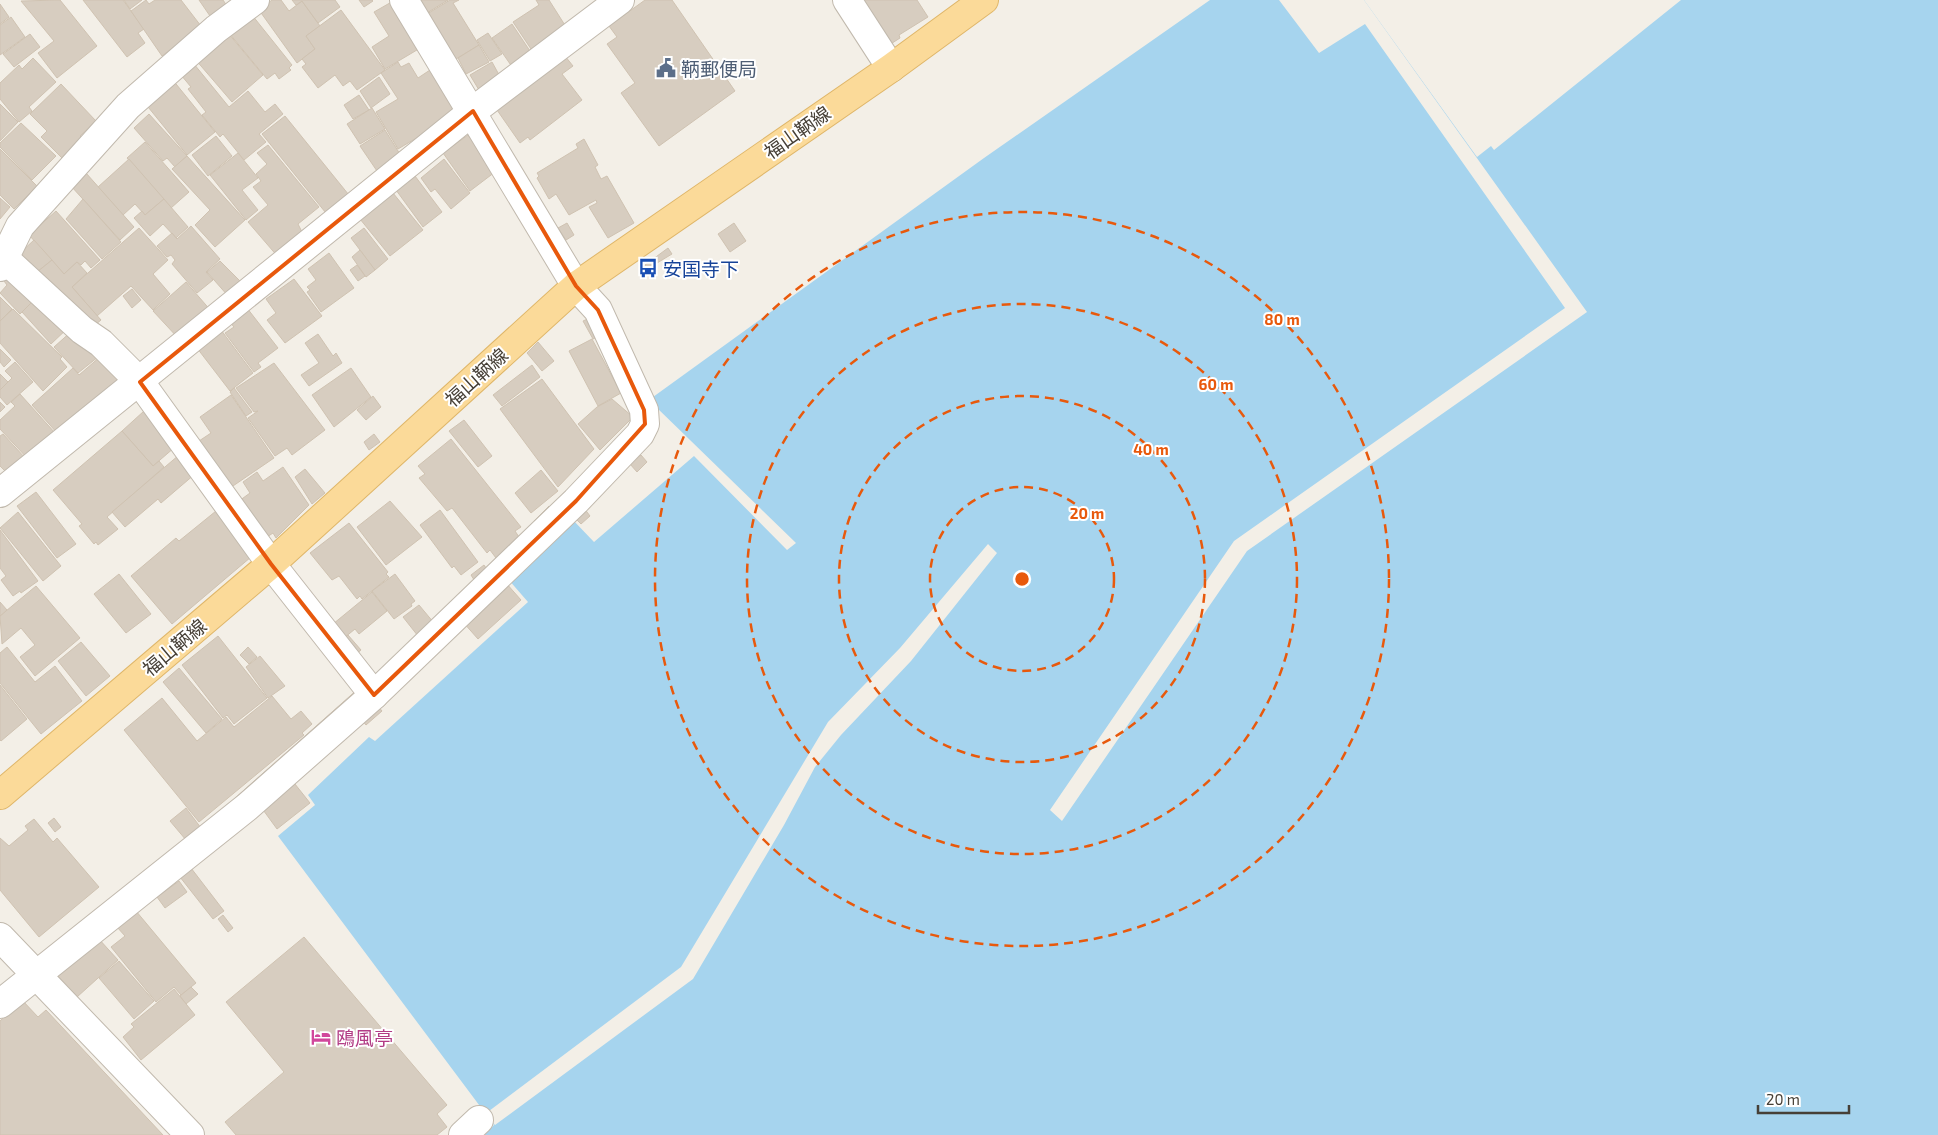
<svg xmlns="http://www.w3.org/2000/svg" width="1938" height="1135" font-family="'Exo 2','Noto Sans JP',sans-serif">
  <rect width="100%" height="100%" fill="#f3efe7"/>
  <!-- water -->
  <path fill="#a6d4ee" d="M 1210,0 L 1364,0 L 1477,157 L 1491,146 L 1494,150 L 1681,0 L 1938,0 L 1938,1135 L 484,1135 L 494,1125 L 278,836 L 315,805 L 308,795 L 369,737 L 375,741 L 528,602 L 508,579 L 572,519 L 594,542 L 694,456 L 787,550 L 796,543 L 655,406 L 653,397 L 984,158 Z"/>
  <!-- pier -->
  <g fill="#f3efe7">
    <path d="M 1279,0 L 1364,0 L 1587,312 L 1247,551 L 1062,821 L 1050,810 L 1234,541 L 1565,308 L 1365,24 L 1319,53 Z"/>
    <path d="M 988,544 L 997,553 L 911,661 L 841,735 L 815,767 L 784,825 L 693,979 L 495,1125 L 485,1114 L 681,967 L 828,722 L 900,648 Z"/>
  </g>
  <!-- building -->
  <g fill="#d7cdc0" stroke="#cfc2b1">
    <path d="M 60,0 L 97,46 L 57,78 L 38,53 L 54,41 L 21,1 Z"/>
    <path d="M 83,0 L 123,0 L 144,29 L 138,33 L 145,43 L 127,57 Z"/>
    <path d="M 124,0 L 142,0 L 130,9 Z"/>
    <path d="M 146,0 L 149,4 L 155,0 L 181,0 L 201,26 L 162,56 L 131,11 Z"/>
    <path d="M 199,0 L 223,0 L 227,6 L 210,16 Z"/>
    <path d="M 272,0 L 281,0 L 289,11 L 302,1 L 320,26 L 306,36 L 315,49 L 297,63 L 259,10 Z"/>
    <path d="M 292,0 L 335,0 L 340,7 L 318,23 L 302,1 L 296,5 Z"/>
    <path d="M 359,0 L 372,0 L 373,1 L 364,7 Z"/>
    <path d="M 395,0 L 427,44 L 385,69 L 372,47 L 389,36 L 374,12 Z"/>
    <path d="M 418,0 L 448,0 L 427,13 Z"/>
    <path d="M 450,0 L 459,0 L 453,3 L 479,45 L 456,59 L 427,14 Z"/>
    <path d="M 536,0 L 549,0 L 568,30 L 533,52 L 513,22 L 539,5 Z"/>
    <path d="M 645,0 L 672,0 L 735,91 L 659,146 L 621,93 L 635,83 L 607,44 L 617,37 L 609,26 Z"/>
    <path d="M 857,0 L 917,0 L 928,17 L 899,35 L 900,38 L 886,47 Z"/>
    <path d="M 0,4 L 9,17 L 0,24 Z"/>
    <path d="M 341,10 L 385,70 L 357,90 L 350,81 L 343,86 L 335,75 L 318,88 L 302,67 L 306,64 L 302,59 L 315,49 L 306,36 Z"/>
    <path d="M 252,15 L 292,65 L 289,68 L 291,70 L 279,79 L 275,73 L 267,79 L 229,33 Z"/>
    <path d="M 11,17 L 25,37 L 0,55 L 0,25 Z"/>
    <path d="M 512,24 L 534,57 L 515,71 L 492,38 Z"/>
    <path d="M 228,33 L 263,75 L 232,102 L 195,59 Z"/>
    <path d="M 488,33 L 502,54 L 490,61 L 477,40 Z"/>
    <path d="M 30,34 L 40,47 L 14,67 L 3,54 Z"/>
    <path d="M 479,45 L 489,62 L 466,74 L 458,58 Z"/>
    <path d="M 565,56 L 573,66 L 562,74 L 582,100 L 530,140 L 528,137 L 520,143 L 497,110 Z"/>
    <path d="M 33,58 L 56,82 L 29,107 L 32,111 L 19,122 L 0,99 L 0,83 L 19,65 L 22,69 Z"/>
    <path d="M 398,62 L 401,67 L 409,63 L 418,78 L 433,68 L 460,112 L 398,149 L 376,112 L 398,99 L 381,73 Z"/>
    <path d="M 492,62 L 503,82 L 482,95 L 470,75 Z"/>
    <path d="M 194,64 L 229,107 L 248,91 L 265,112 L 275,104 L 283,114 L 259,134 L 266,142 L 244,160 L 223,134 L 220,137 L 202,115 L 206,112 L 188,89 L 191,87 L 181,75 Z"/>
    <path d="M 379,77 L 390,94 L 371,108 L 360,91 Z"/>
    <path d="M 172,79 L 215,132 L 187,155 L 144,102 Z"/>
    <path d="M 61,84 L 96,121 L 80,136 L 83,139 L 63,159 L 41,137 L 47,131 L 30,114 Z"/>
    <path d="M 359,95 L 369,110 L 353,119 L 344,105 Z"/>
    <path d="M 0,104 L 18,122 L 0,141 Z"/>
    <path d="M 372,108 L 385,129 L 360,144 L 347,124 Z"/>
    <path d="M 149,114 L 187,156 L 175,167 L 167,158 L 163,161 L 134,128 Z"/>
    <path d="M 285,116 L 353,200 L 330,218 L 262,134 Z"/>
    <path d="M 21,123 L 56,156 L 32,180 L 0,147 L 0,143 Z"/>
    <path d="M 385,130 L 403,159 L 377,171 L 360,146 Z"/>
    <path d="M 468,135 L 495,172 L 470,191 L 443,153 Z"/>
    <path d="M 216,136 L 232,156 L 208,176 L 192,155 Z"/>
    <path d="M 584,139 L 598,165 L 595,167 L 601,179 L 607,176 L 634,223 L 608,238 L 589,207 L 597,203 L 596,200 L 569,215 L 556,194 L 549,199 L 537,178 L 539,176 L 537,173 L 578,148 L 576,144 Z"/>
    <path d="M 145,142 L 189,192 L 171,208 L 127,158 Z"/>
    <path d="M 268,145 L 319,207 L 298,224 L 304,236 L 279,258 L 248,222 L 268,205 L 253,187 L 261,181 L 256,174 L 267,164 L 257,153 Z"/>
    <path d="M 0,149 L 37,186 L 14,209 L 0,195 Z"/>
    <path d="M 238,153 L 258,178 L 242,190 L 258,210 L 246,220 L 210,175 Z"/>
    <path d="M 187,156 L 245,220 L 215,247 L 195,225 L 210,210 L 172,169 Z"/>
    <path d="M 129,159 L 164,199 L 145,215 L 135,204 L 123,215 L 98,187 Z"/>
    <path d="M 444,159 L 470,193 L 451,209 L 435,189 L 431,192 L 421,178 Z"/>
    <path d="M 86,173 L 134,227 L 120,240 L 71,186 Z"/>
    <path d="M 415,176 L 442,212 L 423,227 L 396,190 Z"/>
    <path d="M 393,193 L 423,230 L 390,256 L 360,219 Z"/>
    <path d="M 0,198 L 10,207 L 0,219 Z"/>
    <path d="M 83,199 L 121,242 L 102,259 L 66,219 Z"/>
    <path d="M 164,199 L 188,227 L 176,238 L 163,224 L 150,236 L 134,218 L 142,211 L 145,215 Z"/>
    <path d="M 56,211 L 100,260 L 91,268 L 85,261 L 81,265 L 77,262 L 64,274 L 29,235 Z"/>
    <path d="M 567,223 L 574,235 L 566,240 L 558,228 Z"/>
    <path d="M 734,223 L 746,241 L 730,252 L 718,234 Z"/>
    <path d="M 191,226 L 220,259 L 206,272 L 213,280 L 197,293 L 172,264 L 175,260 L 171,255 L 167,257 L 157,246 L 172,233 L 177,239 Z"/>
    <path d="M 139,228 L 168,260 L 153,274 L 170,294 L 153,310 L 131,286 L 97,316 L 72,287 Z"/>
    <path d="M 364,228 L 388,259 L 375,270 L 351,238 Z"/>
    <path d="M 34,240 L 52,260 L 37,272 L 20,253 Z"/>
    <path d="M 668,248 L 672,254 L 647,269 L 645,265 Z"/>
    <path d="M 360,250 L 375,270 L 366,277 L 352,257 Z"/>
    <path d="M 329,253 L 354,288 L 321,312 L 307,292 L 310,290 L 307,287 L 316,280 L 308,269 Z"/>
    <path d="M 52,260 L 64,274 L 77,262 L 87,273 L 72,287 L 101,320 L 95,325 L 37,272 Z"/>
    <path d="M 220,261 L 244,285 L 229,297 L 207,272 Z"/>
    <path d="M 357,265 L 365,276 L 358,281 L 350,270 Z"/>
    <path d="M 15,270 L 39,295 L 20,314 L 0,293 L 7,285 L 4,281 Z"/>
    <path d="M 294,279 L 322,316 L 285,343 L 267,320 L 276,313 L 266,299 Z"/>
    <path d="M 186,282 L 212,312 L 179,339 L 153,311 Z"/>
    <path d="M 132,289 L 141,300 L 132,308 L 123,296 Z"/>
    <path d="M 40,294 L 70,326 L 51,344 L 22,312 Z"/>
    <path d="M 0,297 L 12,309 L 0,321 Z"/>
    <path d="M 247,308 L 278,348 L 258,363 L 261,367 L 254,372 L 225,333 L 234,327 L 229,321 Z"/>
    <path d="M 13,309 L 62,357 L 60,359 L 67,367 L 43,391 L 0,343 L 0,321 Z"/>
    <path d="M 590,318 L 599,336 L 593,339 L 583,321 Z"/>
    <path d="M 73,330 L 98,357 L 78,373 L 54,347 Z"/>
    <path d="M 221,330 L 253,373 L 230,391 L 197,348 Z"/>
    <path d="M 318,334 L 333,356 L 336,353 L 342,363 L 309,386 L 301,375 L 319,363 L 305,343 Z"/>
    <path d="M 592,339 L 621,393 L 598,406 L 569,351 Z"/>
    <path d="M 538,342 L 554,361 L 542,371 L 527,353 Z"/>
    <path d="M 0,349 L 11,360 L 4,367 L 0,362 Z"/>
    <path d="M 101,356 L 122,380 L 58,434 L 32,405 L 73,368 L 79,375 Z"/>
    <path d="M 15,362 L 33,382 L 7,405 L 0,397 L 0,390 L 12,378 L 5,371 Z"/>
    <path d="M 274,363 L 325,430 L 292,455 L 287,448 L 275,456 L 248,418 L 258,411 L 254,412 L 236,388 Z"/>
    <path d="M 532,365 L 540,377 L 502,406 L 493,395 Z"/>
    <path d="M 351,368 L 371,397 L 334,427 L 312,395 Z"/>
    <path d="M 0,374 L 8,382 L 0,390 Z"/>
    <path d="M 542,379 L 594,449 L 558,487 L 500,409 Z"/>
    <path d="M 234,388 L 252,412 L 246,416 L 230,392 Z"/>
    <path d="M 20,394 L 56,434 L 29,460 L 0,429 L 0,420 L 15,406 L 11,402 Z"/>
    <path d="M 231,395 L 274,458 L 230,488 L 196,443 L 211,433 L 200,417 Z"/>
    <path d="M 373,396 L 381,407 L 366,420 L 357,410 Z"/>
    <path d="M 612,399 L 633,417 L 600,450 L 578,424 L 597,407 Z"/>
    <path d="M 0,402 L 5,407 L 0,412 Z"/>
    <path d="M 144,411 L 175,447 L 153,466 L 122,431 Z"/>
    <path d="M 464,420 L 492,456 L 478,467 L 449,431 Z"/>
    <path d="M 122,431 L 153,466 L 159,461 L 164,467 L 107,517 L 118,529 L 98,545 L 96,542 L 94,544 L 79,526 L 82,524 L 53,490 Z"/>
    <path d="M 3,434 L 27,460 L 10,476 L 0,466 L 0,436 Z"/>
    <path d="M 374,434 L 380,442 L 369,450 L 364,442 Z"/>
    <path d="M 451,439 L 521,527 L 515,531 L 519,537 L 496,558 L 490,550 L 487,553 L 452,508 L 447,511 L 419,478 L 425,474 L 418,466 Z"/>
    <path d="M 179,455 L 195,474 L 161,503 L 158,499 L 125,527 L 112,512 Z"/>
    <path d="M 641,455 L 647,462 L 637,472 L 630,464 Z"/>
    <path d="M 283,467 L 309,505 L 276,538 L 273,533 L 267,537 L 239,501 L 250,493 L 243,482 L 257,472 L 263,481 Z"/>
    <path d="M 305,469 L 325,493 L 312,504 L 295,477 Z"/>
    <path d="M 541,470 L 558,491 L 531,513 L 515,493 Z"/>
    <path d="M 36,492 L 76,544 L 57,558 L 17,506 Z"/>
    <path d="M 390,501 L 422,537 L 386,565 L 357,527 Z"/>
    <path d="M 549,506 L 552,509 L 537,525 L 534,521 Z"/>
    <path d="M 584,508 L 590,516 L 581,524 L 574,517 Z"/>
    <path d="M 440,510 L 478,562 L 461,575 L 454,566 L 452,568 L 420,525 Z"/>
    <path d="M 216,511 L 251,557 L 172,624 L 131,576 L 176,538 L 179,541 Z"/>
    <path d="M 18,512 L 61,566 L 43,581 L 0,528 Z"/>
    <path d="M 349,523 L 388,572 L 386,574 L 389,577 L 362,599 L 360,596 L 357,599 L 339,576 L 332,580 L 310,553 Z"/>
    <path d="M 0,530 L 38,581 L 21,593 L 20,591 L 13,596 L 1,580 L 6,576 L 0,568 Z"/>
    <path d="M 484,565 L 488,571 L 476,583 L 471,575 Z"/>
    <path d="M 119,574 L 151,614 L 126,633 L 94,594 Z"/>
    <path d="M 395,574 L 415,601 L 411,604 L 412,606 L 394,619 L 372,591 Z"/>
    <path d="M 506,583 L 521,600 L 478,639 L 463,622 Z"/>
    <path d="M 36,586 L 80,638 L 35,676 L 20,657 L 35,645 L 21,628 L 2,644 L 0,616 Z"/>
    <path d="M 372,592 L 387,611 L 359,634 L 355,629 L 344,638 L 333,624 Z"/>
    <path d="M 0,602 L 7,610 L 0,616 Z"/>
    <path d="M 419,605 L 434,623 L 418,636 L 403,617 Z"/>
    <path d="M 348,635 L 361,650 L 355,655 L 342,639 Z"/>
    <path d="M 218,636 L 267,698 L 234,724 L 227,715 L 223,718 L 182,665 Z"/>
    <path d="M 81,642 L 110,676 L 86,696 L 58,661 Z"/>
    <path d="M 7,647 L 35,682 L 55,666 L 82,701 L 41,734 L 0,683 L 0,653 Z"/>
    <path d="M 248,647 L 257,657 L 249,664 L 240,655 Z"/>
    <path d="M 260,656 L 285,686 L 268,698 L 246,667 Z"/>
    <path d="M 179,668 L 222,719 L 206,733 L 163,682 Z"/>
    <path d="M 0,685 L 27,719 L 1,741 L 0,740 Z"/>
    <path d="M 359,688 L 362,692 L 237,803 L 234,799 Z"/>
    <path d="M 272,696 L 291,719 L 301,711 L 312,724 L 302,733 L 304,735 L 199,822 L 124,730 L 162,698 L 197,741 L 226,717 L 234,727 Z"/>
    <path d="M 377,705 L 382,711 L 366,725 L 361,719 Z"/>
    <path d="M 291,779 L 310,803 L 277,829 L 261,807 Z"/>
    <path d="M 186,808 L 201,828 L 186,840 L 170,821 Z"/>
    <path d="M 54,818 L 61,827 L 55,832 L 48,823 Z"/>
    <path d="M 34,819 L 53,842 L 57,838 L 99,887 L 39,937 L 0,890 L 0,838 L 9,846 L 28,830 L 25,826 Z"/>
    <path d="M 191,868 L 224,911 L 213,919 L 180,877 Z"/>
    <path d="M 179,881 L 187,892 L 165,908 L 157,897 Z"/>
    <path d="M 136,911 L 196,983 L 181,995 L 174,987 L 156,1002 L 111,947 L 125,936 L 117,927 Z"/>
    <path d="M 223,915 L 233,928 L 228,932 L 218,919 Z"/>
    <path d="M 304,937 L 447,1105 L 437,1114 L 447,1127 L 437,1135 L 236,1135 L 225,1122 L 284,1072 L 226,1002 Z"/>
    <path d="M 98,938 L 118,960 L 77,997 L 57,975 Z"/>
    <path d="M 119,961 L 154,1001 L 134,1019 L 99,978 Z"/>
    <path d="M 191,987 L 198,994 L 186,1004 L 180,996 Z"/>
    <path d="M 174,989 L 195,1015 L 141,1060 L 123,1037 L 134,1027 L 131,1024 Z"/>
    <path d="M 22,1000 L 38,1017 L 46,1010 L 163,1135 L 0,1135 L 0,1021 Z"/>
  </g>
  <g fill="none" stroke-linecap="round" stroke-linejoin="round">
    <defs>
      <g id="street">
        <path d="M 847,0 L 891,68"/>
        <path d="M 5,259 L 82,330 L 101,343 L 140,382 L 271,564 L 374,695"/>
        <path d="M 0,267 L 20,226 L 128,106 L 216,29 L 255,0"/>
        <path d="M 0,493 L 473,111 L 620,0"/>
        <path d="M 0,937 L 190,1135"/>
        <path d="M 0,1004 L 247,807 L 374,695 L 576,501 L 640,434 L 645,424 L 644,410 L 598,310 L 576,286 L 404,0"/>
        <path d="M 463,1135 L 479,1120"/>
      </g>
      <path id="primary" d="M 0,795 L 271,564 L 576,286 L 891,68 L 984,0"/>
    </defs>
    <!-- street casing -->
    <use href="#street" stroke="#c1b9ad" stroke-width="30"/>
    <!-- primary casing -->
    <use href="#primary" stroke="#dfb669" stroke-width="30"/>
    <!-- street -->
    <use href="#street" stroke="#fff" stroke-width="28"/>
    <!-- primary -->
    <use href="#primary" stroke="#fbda99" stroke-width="28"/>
  </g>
  <!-- marked area -->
  <path fill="none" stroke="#e8590c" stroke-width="4" stroke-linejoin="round" d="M 473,111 L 576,286 L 598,310 L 644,410 L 645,424 L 576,501 L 374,695 L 271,564 L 140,382 Z"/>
  <!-- distance rings -->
  <g fill="none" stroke="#e8590c" stroke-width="2.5" stroke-dasharray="9 6">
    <circle cx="1022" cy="579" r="92"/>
    <circle cx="1022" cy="579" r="183"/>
    <circle cx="1022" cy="579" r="275"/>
    <circle cx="1022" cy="579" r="367"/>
  </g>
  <!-- icons -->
  <defs>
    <symbol id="civic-bare" viewBox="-9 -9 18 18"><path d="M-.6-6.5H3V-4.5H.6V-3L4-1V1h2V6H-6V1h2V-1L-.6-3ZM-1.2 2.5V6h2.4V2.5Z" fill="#5c6f8a" stroke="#fff" stroke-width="2.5" paint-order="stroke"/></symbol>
    <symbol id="bus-bare" viewBox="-9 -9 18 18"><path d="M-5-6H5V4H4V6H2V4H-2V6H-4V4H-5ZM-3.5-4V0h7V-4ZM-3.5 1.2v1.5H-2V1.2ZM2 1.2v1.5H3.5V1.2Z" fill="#1a4fb4" stroke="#fff" stroke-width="2.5" paint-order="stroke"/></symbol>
    <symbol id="hotel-bare" viewBox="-9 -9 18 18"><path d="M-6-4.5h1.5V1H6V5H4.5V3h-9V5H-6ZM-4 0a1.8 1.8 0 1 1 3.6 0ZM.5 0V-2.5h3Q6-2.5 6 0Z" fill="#d1479c" stroke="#fff" stroke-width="2.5" paint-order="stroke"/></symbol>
  </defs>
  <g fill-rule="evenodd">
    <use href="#civic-bare" x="652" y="54" width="28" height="28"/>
    <use href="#bus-bare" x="634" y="254" width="28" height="28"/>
    <use href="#hotel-bare" x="307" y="1023" width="28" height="28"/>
  </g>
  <g text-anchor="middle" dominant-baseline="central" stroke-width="4" stroke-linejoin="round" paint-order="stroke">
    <!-- service labels -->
    <g font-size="19" fill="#4e5e75" stroke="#fff" text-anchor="start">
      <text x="681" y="68">鞆郵便局</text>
    </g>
    <!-- street labels -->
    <g font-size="19" fill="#463f36" stroke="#fff">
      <text transform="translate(797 132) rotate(-35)">福山鞆線</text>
      <text transform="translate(476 377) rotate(-42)">福山鞆線</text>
      <text transform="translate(174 647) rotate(-40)">福山鞆線</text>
    </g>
    <!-- transit labels -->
    <g font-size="19" fill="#164399" stroke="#fff" text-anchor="start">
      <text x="663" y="268">安国寺下</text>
    </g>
    <!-- hotel labels -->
    <g font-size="19" fill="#b23c85" stroke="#fff" text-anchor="start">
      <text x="336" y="1037">鴎風亭</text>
    </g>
  </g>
  <circle cx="1022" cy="579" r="8" fill="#e8590c" stroke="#fff" stroke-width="2.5"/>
  <g font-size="15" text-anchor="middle" font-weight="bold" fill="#e8590c" stroke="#fff" stroke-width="4" stroke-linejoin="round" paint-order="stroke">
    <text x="1282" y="325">80 m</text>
    <text x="1216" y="390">60 m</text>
    <text x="1151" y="455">40 m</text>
    <text x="1087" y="519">20 m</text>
  </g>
  <!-- scale -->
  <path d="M1758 1105v8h91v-8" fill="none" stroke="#463f36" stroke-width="2.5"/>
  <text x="1766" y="1105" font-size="15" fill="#463f36" stroke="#ffffff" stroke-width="4" paint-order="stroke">20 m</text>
</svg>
